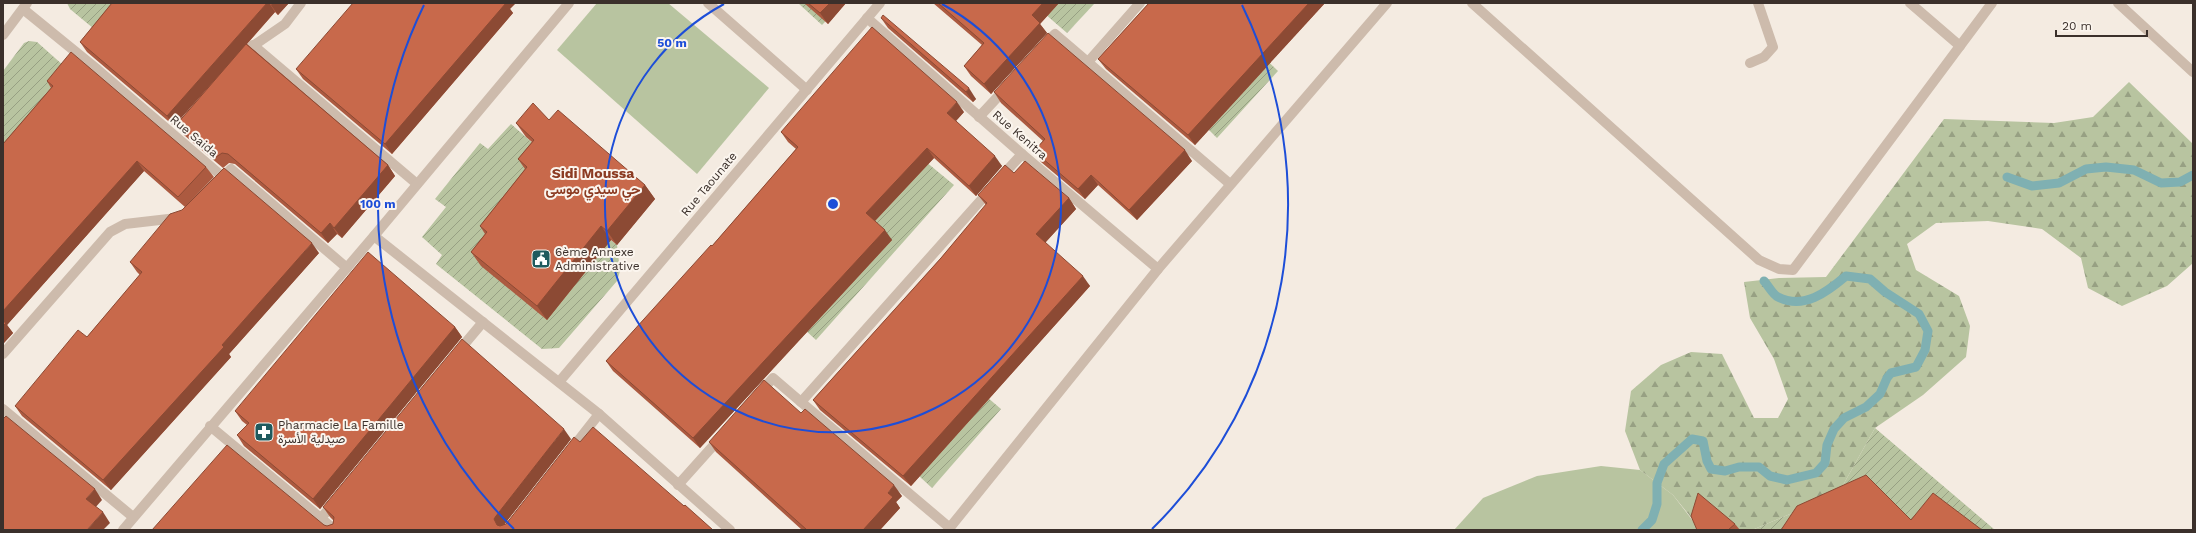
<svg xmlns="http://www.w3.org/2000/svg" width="2196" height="533" font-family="'Work Sans',Vazirmatn,sans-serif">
  <defs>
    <pattern id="forest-firs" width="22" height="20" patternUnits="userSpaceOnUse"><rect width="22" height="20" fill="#b8c4a0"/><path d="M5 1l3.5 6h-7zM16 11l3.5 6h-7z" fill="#97a083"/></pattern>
    <pattern id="garden-furrows" width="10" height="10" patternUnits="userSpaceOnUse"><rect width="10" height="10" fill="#b8c4a0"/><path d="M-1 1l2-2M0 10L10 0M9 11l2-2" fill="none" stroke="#97a083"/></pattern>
  </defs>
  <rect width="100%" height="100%" fill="#f4ebe1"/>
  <!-- grass -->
  <g fill="#b8c4a0">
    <path d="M 597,3 L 668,3 L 769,88 L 697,174 L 557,50 Z"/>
    <path d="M 1601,466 L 1640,470 L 1673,495 L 1700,530 L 1454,530 L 1483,498 L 1537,476 Z"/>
  </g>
  <!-- forest -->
  <path fill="url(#forest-firs)" d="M 2129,82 L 2193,144 L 2193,263 L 2167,286 L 2122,306 L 2088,288 L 2081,258 L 2042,229 L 1988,221 L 1936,223 L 1907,244 L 1916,270 L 1959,296 L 1970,326 L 1966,357 L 1923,395 L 1875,428 L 1838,494 L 1752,530 L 1698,526 L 1673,495 L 1640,470 L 1625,431 L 1631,391 L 1661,365 L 1691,352 L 1722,354 L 1754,418 L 1778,418 L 1788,399 L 1774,359 L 1750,318 L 1744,282 L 1779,278 L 1826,277 L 1944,119 L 2054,123 L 2093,117 Z"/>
  <!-- garden -->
  <g fill="url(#garden-furrows)">
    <path d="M 67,3 L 157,3 L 117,48 L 70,9 Z"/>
    <path d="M 798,3 L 843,3 L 822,25 Z"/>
    <path d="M 1041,3 L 1095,3 L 1067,33 L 1037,7 Z"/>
    <path d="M 29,41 L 37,42 L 82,82 L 3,181 L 3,71 L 24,43 Z"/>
    <path d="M 1253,47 L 1278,71 L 1217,138 L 1193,114 Z"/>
    <path d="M 511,124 L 544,153 L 528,173 L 617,245 L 620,271 L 617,281 L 559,348 L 542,349 L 436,264 L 442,255 L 422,237 L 446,207 L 435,199 L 480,143 L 488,149 Z"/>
    <path d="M 914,152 L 954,185 L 816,340 L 779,306 Z"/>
    <path d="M 974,386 L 1001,409 L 932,488 L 905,463 Z"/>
    <path d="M 1875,428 L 1995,530 L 1752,530 L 1838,494 Z"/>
  </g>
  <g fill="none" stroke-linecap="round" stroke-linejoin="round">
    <!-- stream -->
    <g stroke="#7fb0b2" stroke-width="9">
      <path d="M 2007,177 L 2032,186 L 2059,183 L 2086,169 L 2106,167 L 2134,170 L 2161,183 L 2180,182 L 2193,175"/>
      <path d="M 1642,530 L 1652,520 L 1657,504 L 1657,483 L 1664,464 L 1692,439 L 1703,441 L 1707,461 L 1711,469 L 1725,471 L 1739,467 L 1759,467 L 1770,476 L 1787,480 L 1816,473 L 1825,463 L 1827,445 L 1834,429 L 1844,418 L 1866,407 L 1880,394 L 1887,378 L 1891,373 L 1916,367 L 1925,350 L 1928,331 L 1919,314 L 1885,292 L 1870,279 L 1846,276 C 1827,292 1804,310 1778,297 C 1773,295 1768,285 1764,281"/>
    </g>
    <!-- street -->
    <g stroke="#cdbbac" stroke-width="10">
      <path d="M 708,3 L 807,90"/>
      <path d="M 1472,3 L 1759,260 L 1779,269 L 1793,270 L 1992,3"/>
      <path d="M 1910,3 L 1960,46"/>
      <path d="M 2118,3 L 2193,72"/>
      <path d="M 23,9 L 98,70 L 223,177 L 231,169 L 347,268"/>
      <path d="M 867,18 L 1022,154 L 1158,269"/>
      <path d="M 3,35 L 27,3"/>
      <path d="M 253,45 L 417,184"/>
      <path d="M 1043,46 L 1055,34 L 1230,184"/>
      <path d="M 250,48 L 285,24 L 301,3"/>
      <path d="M 1088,62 L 1140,3"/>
      <path d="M 1750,63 L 1764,57 L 1773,47 L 1758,3"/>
      <path d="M 979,117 L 1006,88"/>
      <path d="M 1000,178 L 1022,154"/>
      <path d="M 374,236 L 599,414 L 730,530"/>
      <path d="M 457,353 L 483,322"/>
      <path d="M 3,354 L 110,232 L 125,224 L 177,218"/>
      <path d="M 559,382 L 880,3"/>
      <path d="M 759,394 L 773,378 L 801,402"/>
      <path d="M 3,409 L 133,517"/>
      <path d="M 210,426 L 335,530"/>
      <path d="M 570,451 L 599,414"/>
      <path d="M 678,485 L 721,437"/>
      <path d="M 321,518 L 334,503"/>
      <path d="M 950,528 L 801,402 L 990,190"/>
      <path d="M 123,530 L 374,236 L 569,3"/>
      <path d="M 948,530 L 1158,269 L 1387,3"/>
    </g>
  </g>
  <!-- wall -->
  <g fill="#ac5a40">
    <path d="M 112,3 L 289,3 L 278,15 L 275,12 L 247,44 L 388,165 L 395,176 L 342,238 L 337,234 L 328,243 L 235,164 L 229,163 L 223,168 L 184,135 L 176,125 L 218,76 L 174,126 L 87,52 L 80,42 Z"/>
    <path d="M 804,3 L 846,3 L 828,24 Z"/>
    <path d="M 933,3 L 1059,3 L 1040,24 L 1047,33 L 991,94 L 971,76 L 964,66 L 982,45 Z"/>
    <path d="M 1149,3 L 1325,3 L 1195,145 L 1106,69 L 1098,59 Z"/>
    <path d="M 510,9 L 513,13 L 392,154 L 303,79 L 296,69 Z"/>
    <path d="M 881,18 L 976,99 L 973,102 L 888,28 Z"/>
    <path d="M 47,81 L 206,167 L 214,177 L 185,207 L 144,171 L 7,325 L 13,333 L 3,344 L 3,144 L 51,88 Z"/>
    <path d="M 994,92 L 1192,161 L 1137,220 L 1098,185 L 1085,199 L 1041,162 L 1034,151 L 1043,141 L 1001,103 Z"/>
    <path d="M 964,112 L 956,121 L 1002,166 L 976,196 L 934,158 L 875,221 L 892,240 L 700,448 L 613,371 L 606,361 L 712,246 L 796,149 L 788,142 L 781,132 Z"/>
    <path d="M 549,120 L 645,185 L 655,199 L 617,245 L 611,240 L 547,320 L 481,266 L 471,252 L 485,234 L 480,226 L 525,169 L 518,159 L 532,142 L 526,137 L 516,123 Z"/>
    <path d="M 1014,173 L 1069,198 L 1076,209 L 1045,243 L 1090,286 L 911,486 L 820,410 L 813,400 L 941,258 L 986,205 L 978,195 Z"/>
    <path d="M 319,253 L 229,354 L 231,357 L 111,490 L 22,416 L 15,406 L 87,337 L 140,275 L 137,272 L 130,262 Z"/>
    <path d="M 455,327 L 462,337 L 320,509 L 244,446 L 237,435 L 247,425 L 242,421 L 235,411 Z"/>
    <path d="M 571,439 L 504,525 L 506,524 L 580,442 L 684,506 L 713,530 L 152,530 L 324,525 L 327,526 L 333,524 L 333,520 L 330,517 L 323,507 Z"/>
    <path d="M 709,442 L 902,496 L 896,502 L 900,508 L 880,530 L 802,530 L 716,452 Z"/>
    <path d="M 1735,524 L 1740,530 L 1697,530 Z"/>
  </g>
  <!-- shaded-wall -->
  <g fill="#8c4a34">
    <path d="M 267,3 L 269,3 L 275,12 L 174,126 L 167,116 Z"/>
    <path d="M 273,3 L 289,3 L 278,15 L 271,5 Z"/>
    <path d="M 504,3 L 516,3 L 510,9 L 513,13 L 392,154 L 385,144 Z"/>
    <path d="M 830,3 L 846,3 L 828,24 L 820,13 Z"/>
    <path d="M 1043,3 L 1059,3 L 1040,24 L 1047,33 L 991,94 L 984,84 L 1032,15 Z"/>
    <path d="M 1309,3 L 1325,3 L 1195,145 L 1188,135 Z"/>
    <path d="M 969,88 L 976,99 L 973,102 L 966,92 Z"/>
    <path d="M 957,102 L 964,112 L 954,123 L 947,113 Z"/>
    <path d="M 927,148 L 934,158 L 873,223 L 866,213 Z"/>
    <path d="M 1185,150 L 1192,161 L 1137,220 L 1129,210 Z"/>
    <path d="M 995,156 L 1002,166 L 976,196 L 969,186 Z"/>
    <path d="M 137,161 L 144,171 L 7,325 L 13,333 L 3,344 L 3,311 Z"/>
    <path d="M 388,165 L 395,176 L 342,238 L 334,228 Z"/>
    <path d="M 1091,175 L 1098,185 L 1085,199 L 1078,189 Z"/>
    <path d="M 645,185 L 655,199 L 617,245 L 607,231 Z"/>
    <path d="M 1069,198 L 1076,209 L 1043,245 L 1036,234 Z"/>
    <path d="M 330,223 L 337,234 L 328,243 L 321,233 Z"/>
    <path d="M 601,226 L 611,240 L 547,320 L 537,306 Z"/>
    <path d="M 885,230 L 892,240 L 700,448 L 693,438 Z"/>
    <path d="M 312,243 L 319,253 L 229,354 L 231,357 L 111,490 L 103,480 L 222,345 Z"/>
    <path d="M 1083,276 L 1090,286 L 911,486 L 903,476 Z"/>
    <path d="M 455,327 L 462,337 L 320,509 L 313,499 Z"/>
    <path d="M 564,429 L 571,439 L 503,526 L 502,529 L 497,525 L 494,519 L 496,516 Z"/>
    <path d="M 894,485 L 902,496 L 896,502 L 900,508 L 880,530 L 863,530 L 888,493 Z"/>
    <path d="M 95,489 L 102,500 L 94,509 L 86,499 Z"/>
    <path d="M 103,512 L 110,523 L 103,530 L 87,530 Z"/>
  </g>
  <!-- building -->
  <g fill="#c8694b" stroke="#8c4a34">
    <path d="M 112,3 L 267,3 L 167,116 L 80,42 Z"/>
    <path d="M 353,3 L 506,3 L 385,144 L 296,69 Z"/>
    <path d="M 808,3 L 830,3 L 820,13 Z"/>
    <path d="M 938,3 L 1043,3 L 1032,15 L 1040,23 L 984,84 L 964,66 L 984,43 Z"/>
    <path d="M 1149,3 L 1309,3 L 1188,135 L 1098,59 Z"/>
    <path d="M 883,15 L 969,88 L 966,92 L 881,18 Z"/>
    <path d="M 872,27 L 957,102 L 947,113 L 995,156 L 969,186 L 927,148 L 866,213 L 885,230 L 693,438 L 606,361 L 711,245 L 712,246 L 798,147 L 781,132 Z"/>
    <path d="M 1048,33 L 1185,150 L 1129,210 L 1091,175 L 1078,189 L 1034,151 L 1045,139 L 994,92 Z"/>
    <path d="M 246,44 L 388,165 L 334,228 L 330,223 L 321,233 L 228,154 L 222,153 L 215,158 L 176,125 Z"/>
    <path d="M 71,52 L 206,167 L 178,197 L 137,161 L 3,311 L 3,144 L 53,86 L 47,81 Z"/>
    <path d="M 533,103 L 549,120 L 558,110 L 645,185 L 607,231 L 601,226 L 537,306 L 471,252 L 487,232 L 480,226 L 527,167 L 518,159 L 534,140 L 516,123 Z"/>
    <path d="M 1025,161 L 1069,198 L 1036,234 L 1083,276 L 903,476 L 813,400 L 941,258 L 987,203 L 978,195 L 1005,165 L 1014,173 Z"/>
    <path d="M 224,168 L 312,243 L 222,345 L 224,347 L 103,480 L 15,406 L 78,330 L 87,337 L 142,272 L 130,262 L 170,214 L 182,210 Z"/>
    <path d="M 368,252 L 455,327 L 313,499 L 237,435 L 249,423 L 235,411 Z"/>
    <path d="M 3,321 L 6,323 L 3,326 Z"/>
    <path d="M 462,339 L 564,429 L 496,516 L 494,519 L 497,525 L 500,526 L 506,524 L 574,437 L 580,442 L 593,427 L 684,506 L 685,505 L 713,530 L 152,530 L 227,445 L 324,525 L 327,526 L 333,524 L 334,517 L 323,507 Z"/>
    <path d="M 764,380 L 801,413 L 805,409 L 894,485 L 888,493 L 893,497 L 863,530 L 807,530 L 709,442 Z"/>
    <path d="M 6,416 L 95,489 L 86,499 L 103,512 L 87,530 L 3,530 L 3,419 Z"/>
    <path d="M 1866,475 L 1911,520 L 1933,493 L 1982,530 L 1781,530 L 1797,506 Z"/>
    <path d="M 1698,493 L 1735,524 L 1728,530 L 1697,530 L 1691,516 Z"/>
  </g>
  <!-- distance rings -->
  <g fill="none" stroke="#1d4ed8" stroke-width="2">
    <path d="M942 4A228 228 0 1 1 724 4"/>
    <path d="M514 529A455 455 0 0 1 424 5M1242 5A455 455 0 0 1 1152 529"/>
  </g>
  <!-- icons -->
  <defs>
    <symbol id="civic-square" viewBox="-11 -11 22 22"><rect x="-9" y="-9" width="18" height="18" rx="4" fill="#1f5a5e" stroke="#fbf5ee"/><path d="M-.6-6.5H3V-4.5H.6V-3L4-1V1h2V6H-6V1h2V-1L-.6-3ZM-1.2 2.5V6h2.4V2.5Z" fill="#fff"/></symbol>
    <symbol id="pharmacy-square" viewBox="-11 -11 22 22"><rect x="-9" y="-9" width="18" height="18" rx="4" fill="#1f5a5e" stroke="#fbf5ee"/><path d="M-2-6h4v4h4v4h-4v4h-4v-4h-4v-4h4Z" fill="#fff"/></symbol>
  </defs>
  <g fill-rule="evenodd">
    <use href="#civic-square" x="530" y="248" width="22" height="22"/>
    <use href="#pharmacy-square" x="253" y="421" width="22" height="22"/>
  </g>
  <g text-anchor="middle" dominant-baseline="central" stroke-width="4" stroke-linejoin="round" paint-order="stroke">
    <!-- street labels -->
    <g font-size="12" fill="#3b302b" stroke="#fbf5ee">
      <text transform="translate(1020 135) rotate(41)">Rue Kenitra</text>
      <text transform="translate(194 136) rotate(40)">Rue Saida</text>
      <text transform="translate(709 184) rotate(-50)">Rue Taounate</text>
    </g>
    <!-- poi labels -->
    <g font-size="12" fill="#3b302b" stroke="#fbf5ee" text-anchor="start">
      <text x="555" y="252">6ème Annexe<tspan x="555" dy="14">Administrative</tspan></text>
      <text x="278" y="425">Pharmacie La Famille<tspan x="278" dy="14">صيدلية الأسرة</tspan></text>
    </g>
    <!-- quarter labels -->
    <g font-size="14" font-weight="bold" fill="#8c3b22" stroke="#fbf5ee">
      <text x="593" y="173">Sidi Moussa<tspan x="593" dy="16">حي سيدي موسى</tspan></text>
    </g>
  </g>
  <circle cx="833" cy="204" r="6" fill="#1d4ed8" stroke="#fbf5ee" stroke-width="2"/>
  <g font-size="12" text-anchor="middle" font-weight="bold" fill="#1d4ed8" stroke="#fbf5ee" stroke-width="4" stroke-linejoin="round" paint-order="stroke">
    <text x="672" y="47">50 m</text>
    <text x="378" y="208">100 m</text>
  </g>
  <!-- border -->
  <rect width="2196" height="533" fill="none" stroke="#3b302b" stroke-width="8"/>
  <!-- scale -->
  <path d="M2056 30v6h91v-6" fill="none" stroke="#3b302b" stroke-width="2"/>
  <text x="2062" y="30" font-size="12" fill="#3b302b" stroke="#fbf5ee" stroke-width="3" paint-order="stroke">20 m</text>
</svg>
